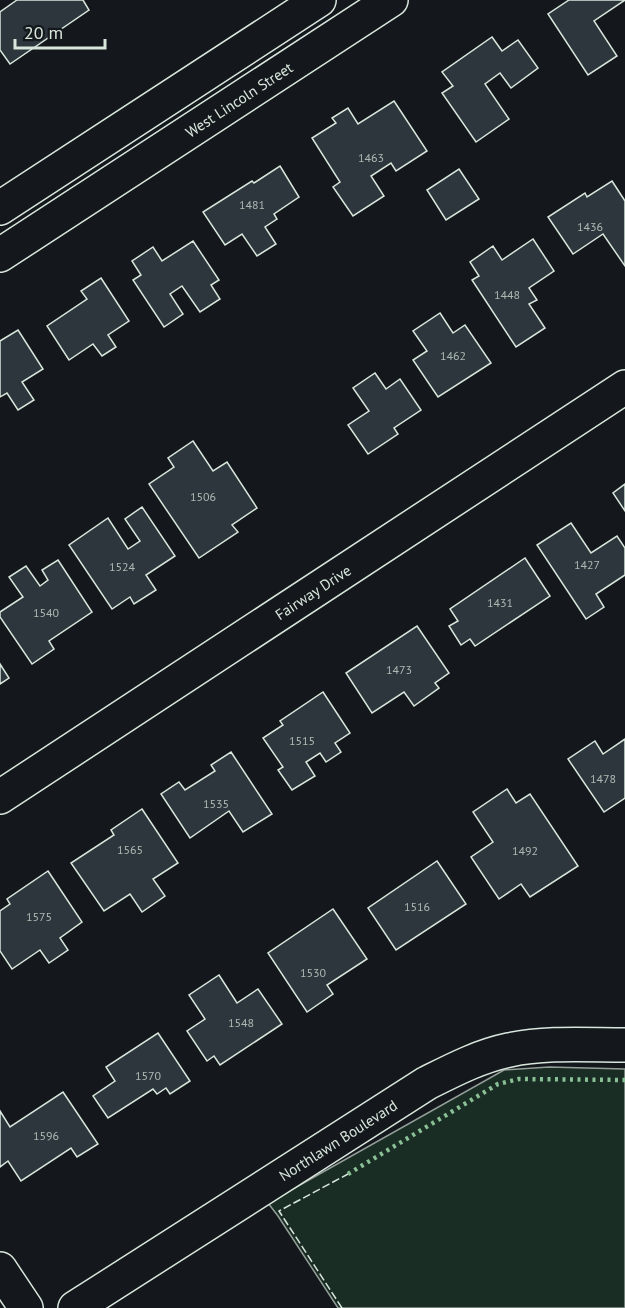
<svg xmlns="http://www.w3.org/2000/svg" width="625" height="1308" font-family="'PT Sans',sans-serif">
  <rect width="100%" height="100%" fill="#14181c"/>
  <!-- green -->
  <path fill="#1a2d24" stroke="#939e99" stroke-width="1.5" d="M 549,1067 L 625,1069 L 625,1308 L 338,1308 L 278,1216 L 268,1203 L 504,1070 Z"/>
  <!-- building -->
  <g fill="#2c363c" stroke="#d8e6dc" stroke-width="1.5">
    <path d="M 17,0 L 83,0 L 89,10 L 10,64 L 0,50 L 0,12 Z"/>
    <path d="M 569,0 L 625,0 L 594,21 L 617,56 L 588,75 L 548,14 Z"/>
    <path d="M 492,37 L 502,51 L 518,40 L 538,68 L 511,88 L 500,73 L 485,84 L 509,119 L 476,142 L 442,93 L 453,86 L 442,72 Z"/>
    <path d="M 394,101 L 427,151 L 396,171 L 391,163 L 371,176 L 384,196 L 353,216 L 333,187 L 340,182 L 312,138 L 336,123 L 332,118 L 348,108 L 358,124 Z"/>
    <path d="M 280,166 L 299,197 L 274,214 L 277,219 L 265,227 L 276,244 L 257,256 L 242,234 L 225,245 L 203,212 L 252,181 L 254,183 Z"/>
    <path d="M 459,169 L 479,199 L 446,220 L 427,190 Z"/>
    <path d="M 612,181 L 625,201 L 625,266 L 603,234 L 573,254 L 548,217 L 585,193 L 587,197 Z"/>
    <path d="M 533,239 L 554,271 L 529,288 L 537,300 L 529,304 L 545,328 L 516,347 L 472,280 L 479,276 L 470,262 L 493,246 L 502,260 Z"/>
    <path d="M 193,241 L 219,280 L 211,285 L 220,299 L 200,312 L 182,286 L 170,294 L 183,314 L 164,327 L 133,280 L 141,275 L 132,261 L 153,247 L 162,261 Z"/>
    <path d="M 101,278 L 129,321 L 108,335 L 116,347 L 102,356 L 93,344 L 69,360 L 47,326 L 87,299 L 81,291 Z"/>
    <path d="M 440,313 L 453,333 L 465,325 L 491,363 L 438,397 L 413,360 L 427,351 L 413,331 Z"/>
    <path d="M 18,330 L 43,369 L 22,382 L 34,400 L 18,410 L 7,393 L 0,397 L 0,341 Z"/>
    <path d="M 375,373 L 386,389 L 400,379 L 421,410 L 394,428 L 398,434 L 368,454 L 348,425 L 369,411 L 353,388 Z"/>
    <path d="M 193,441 L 213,471 L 227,462 L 257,508 L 232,525 L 238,532 L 199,558 L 149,484 L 174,467 L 168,458 Z"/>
    <path d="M 625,484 L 625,511 L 613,493 Z"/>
    <path d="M 142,507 L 175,556 L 146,575 L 156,590 L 134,604 L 130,597 L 112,609 L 69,545 L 108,518 L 128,549 L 140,541 L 125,519 Z"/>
    <path d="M 571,523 L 591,553 L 617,536 L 625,548 L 625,575 L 596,594 L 604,607 L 586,619 L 537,545 Z"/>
    <path d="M 525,558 L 550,596 L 475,646 L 470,639 L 461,645 L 449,626 L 458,621 L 450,609 Z"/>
    <path d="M 58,560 L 92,612 L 49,641 L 54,649 L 32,664 L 0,617 L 0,612 L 23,597 L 9,577 L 26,566 L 40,586 L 48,580 L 42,570 Z"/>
    <path d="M 417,626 L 449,673 L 435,683 L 439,688 L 414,706 L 404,692 L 372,713 L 346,673 Z"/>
    <path d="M 0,664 L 9,678 L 0,684 Z"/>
    <path d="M 323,692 L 350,733 L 335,743 L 341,752 L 326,762 L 320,753 L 306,762 L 315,776 L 292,790 L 278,770 L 283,767 L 263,738 L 283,725 L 280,721 Z"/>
    <path d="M 625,739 L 625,798 L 604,812 L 568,759 L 595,741 L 603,754 Z"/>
    <path d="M 231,752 L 272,814 L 243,832 L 229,811 L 190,838 L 161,794 L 179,782 L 185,790 L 215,771 L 211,765 Z"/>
    <path d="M 507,789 L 516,803 L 530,794 L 578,866 L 530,897 L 521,884 L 499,899 L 471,857 L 493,842 L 473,812 Z"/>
    <path d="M 142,809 L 178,863 L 153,879 L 165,896 L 142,912 L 130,894 L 104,911 L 71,863 L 114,835 L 111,830 Z"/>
    <path d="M 437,861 L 466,904 L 396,950 L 368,908 Z"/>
    <path d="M 48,871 L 82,922 L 60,938 L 68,950 L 49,963 L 40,950 L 12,969 L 0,951 L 0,911 L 10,904 L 7,899 Z"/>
    <path d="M 333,909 L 367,959 L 327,985 L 333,994 L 307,1012 L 268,953 Z"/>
    <path d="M 219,975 L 237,1003 L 258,989 L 282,1024 L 220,1065 L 214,1056 L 207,1061 L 187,1031 L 205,1019 L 189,995 Z"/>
    <path d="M 158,1033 L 190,1081 L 170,1094 L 166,1088 L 157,1094 L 153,1089 L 108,1118 L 93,1096 L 115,1081 L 106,1067 Z"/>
    <path d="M 63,1092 L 98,1144 L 77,1157 L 71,1148 L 21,1181 L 8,1161 L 0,1167 L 0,1111 L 10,1127 Z"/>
  </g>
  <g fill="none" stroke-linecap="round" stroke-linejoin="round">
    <defs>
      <g id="minor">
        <path d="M 0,208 L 319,0"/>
        <path id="s1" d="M 0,255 L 391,0"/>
        <path id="s2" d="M 0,797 L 625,387"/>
        <path d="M 0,1269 L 26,1308"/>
        <path id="s3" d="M 75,1308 L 427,1083 C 453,1070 480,1056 509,1050 C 546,1042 587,1045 625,1045"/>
      </g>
    </defs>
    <!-- minor casing -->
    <use href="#minor" stroke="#d8e6dc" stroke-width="36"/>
    <!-- minor -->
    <use href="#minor" stroke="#14181c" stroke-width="33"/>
    <!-- hedge -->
    <path stroke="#8ac095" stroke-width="4.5" stroke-dasharray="3 4.5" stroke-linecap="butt" d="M 348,1174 L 498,1084 L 519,1079 L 625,1080"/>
    <!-- fence -->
    <path stroke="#d8e6dc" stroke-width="1.5" stroke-dasharray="8 3" stroke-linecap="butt" d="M 342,1308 L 279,1211 L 348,1174"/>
  </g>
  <g text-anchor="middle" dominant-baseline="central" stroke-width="4.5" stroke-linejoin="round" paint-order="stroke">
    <!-- number labels -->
    <g font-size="12" fill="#adbab4">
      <text x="371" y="157">1463</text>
      <text x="252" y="204">1481</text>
      <text x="590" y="226">1436</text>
      <text x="507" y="294">1448</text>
      <text x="453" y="355">1462</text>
      <text x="203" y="496">1506</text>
      <text x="587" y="564">1427</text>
      <text x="122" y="566">1524</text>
      <text x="500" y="602">1431</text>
      <text x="46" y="612">1540</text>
      <text x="399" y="669">1473</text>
      <text x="302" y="740">1515</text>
      <text x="603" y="778">1478</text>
      <text x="216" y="803">1535</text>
      <text x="130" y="849">1565</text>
      <text x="525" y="850">1492</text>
      <text x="417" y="906">1516</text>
      <text x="39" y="916">1575</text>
      <text x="313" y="972">1530</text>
      <text x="241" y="1022">1548</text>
      <text x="148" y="1075">1570</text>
      <text x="46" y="1135">1596</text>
    </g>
    <!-- street labels -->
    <g font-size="15" fill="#d8e6dc" stroke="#14181c">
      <text stroke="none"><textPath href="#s1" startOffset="285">West Lincoln Street</textPath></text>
      <text stroke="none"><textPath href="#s2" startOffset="374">Fairway Drive</textPath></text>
      <text stroke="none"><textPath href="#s3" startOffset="312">Northlawn Boulevard</textPath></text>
    </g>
  </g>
  <!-- scale -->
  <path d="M15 39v9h90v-9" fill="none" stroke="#d8e6dc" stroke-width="3"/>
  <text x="24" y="39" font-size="18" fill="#d8e6dc" stroke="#14181c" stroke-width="4.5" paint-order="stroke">20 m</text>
</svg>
